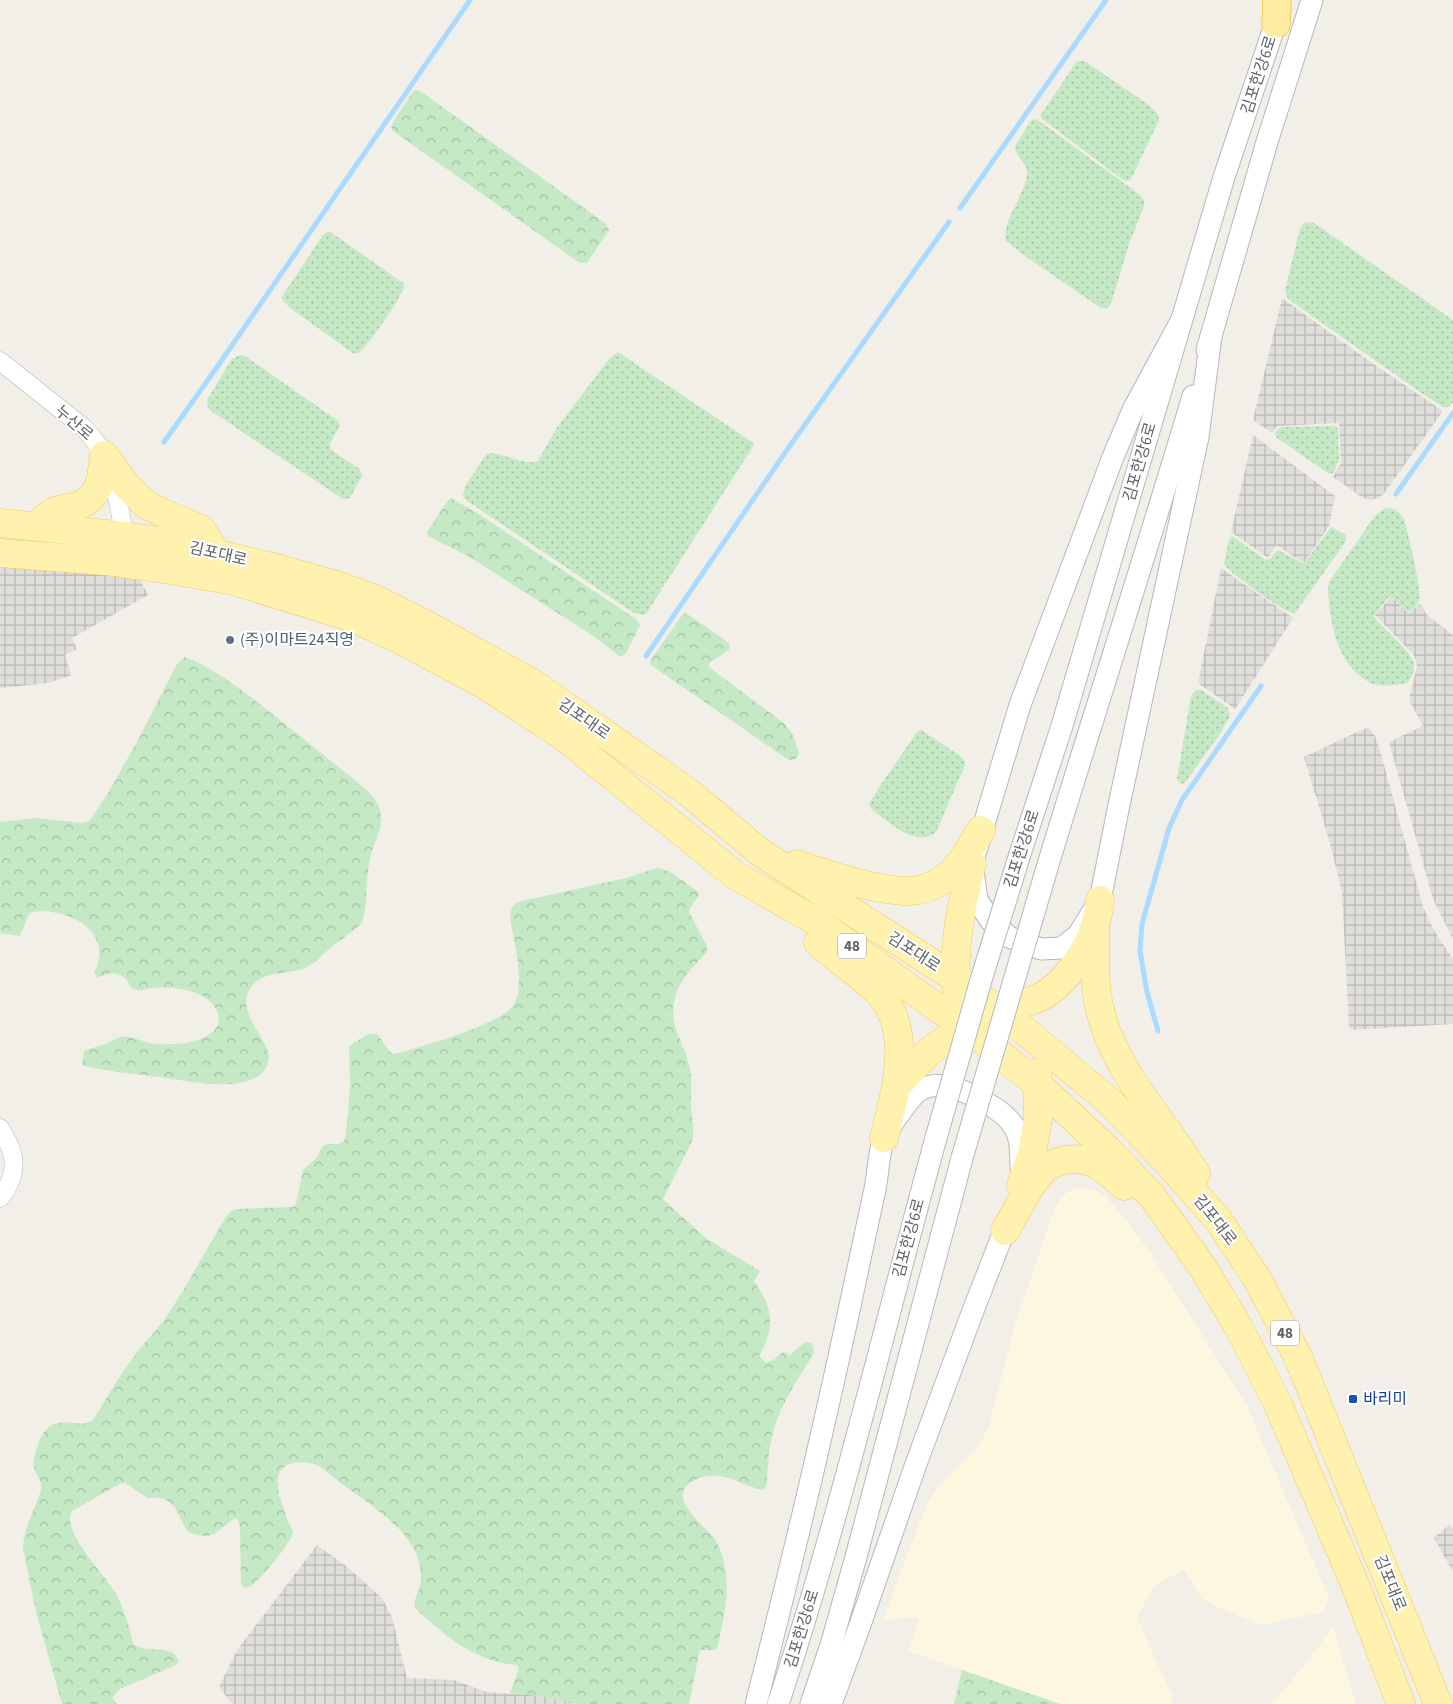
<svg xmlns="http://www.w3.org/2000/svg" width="1453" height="1704" font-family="'Source Sans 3','Noto Sans KR',sans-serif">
  <defs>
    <pattern id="industrial-grid" width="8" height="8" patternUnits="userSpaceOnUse" patternTransform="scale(1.25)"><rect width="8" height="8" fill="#e0deda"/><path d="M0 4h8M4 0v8" fill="none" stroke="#b9b8b5"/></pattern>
    <pattern id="grass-dots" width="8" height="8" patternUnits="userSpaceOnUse" patternTransform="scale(1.25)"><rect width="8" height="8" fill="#c5e8c5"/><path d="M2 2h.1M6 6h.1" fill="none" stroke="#a3c0a4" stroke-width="1.8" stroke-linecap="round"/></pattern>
    <pattern id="forest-crowns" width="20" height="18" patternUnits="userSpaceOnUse" patternTransform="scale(1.25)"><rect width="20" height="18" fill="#c5e8c5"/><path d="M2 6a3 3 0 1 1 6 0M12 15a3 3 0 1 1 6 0" fill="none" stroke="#a3c0a4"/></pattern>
  </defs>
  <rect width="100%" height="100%" fill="#f1efe8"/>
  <!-- commercial -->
  <g fill="#fef7e0">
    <path d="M 1085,1188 L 1096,1191 L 1105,1196 L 1121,1214 L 1147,1248 L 1247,1406 L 1329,1598 L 1323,1612 L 1260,1625 L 1203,1600 L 1184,1570 L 1156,1584 L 1153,1588 L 1137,1617 L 1155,1659 L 1173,1696 L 1172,1704 L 1060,1704 L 909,1651 L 919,1619 L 910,1617 L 894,1619 L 882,1623 L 908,1552 L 929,1500 L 938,1487 L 979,1445 L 989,1426 L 1014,1328 L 1051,1218 L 1058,1202 L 1065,1194 L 1074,1189 Z"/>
    <path d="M 1333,1626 L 1356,1704 L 1272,1704 L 1309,1660 Z"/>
  </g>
  <!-- industrial -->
  <g fill="url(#industrial-grid)">
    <path d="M 1282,298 L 1372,363 L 1443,411 L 1385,492 L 1379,498 L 1371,500 L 1363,498 L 1333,477 L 1341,463 L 1339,423 L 1277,426 L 1272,433 L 1253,420 Z"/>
    <path d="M 1253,435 L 1335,496 L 1329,526 L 1304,563 L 1276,545 L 1268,558 L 1231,532 Z"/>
    <path d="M 0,565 L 135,575 L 141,582 L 148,595 L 72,638 L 77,649 L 65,655 L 71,673 L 70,676 L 48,683 L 0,688 Z"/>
    <path d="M 1221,568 L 1293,618 L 1235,709 L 1198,683 Z"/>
    <path d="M 1391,597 L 1409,613 L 1420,604 L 1427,615 L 1453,635 L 1453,939 L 1433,899 L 1389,742 L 1423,726 L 1410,702 L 1410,695 L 1417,666 L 1416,660 L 1413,654 L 1375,615 Z"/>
    <path d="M 1368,727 L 1375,736 L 1379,747 L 1423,907 L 1435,932 L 1453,959 L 1453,1024 L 1351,1030 L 1349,1027 L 1342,892 L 1331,847 L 1304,757 Z"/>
    <path d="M 1449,1525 L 1453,1528 L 1453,1572 L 1434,1538 Z"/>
    <path d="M 317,1545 L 345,1565 L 382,1598 L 392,1617 L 407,1678 L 454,1680 L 486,1692 L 542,1696 L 575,1704 L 232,1704 L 219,1687 L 237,1650 Z"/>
  </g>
  <!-- grass -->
  <g fill="url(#grass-dots)">
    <path d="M 1077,61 L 1082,61 L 1086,62 L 1150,106 L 1158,114 L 1159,120 L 1131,179 L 1128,181 L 1123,180 L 1042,119 L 1040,116 Z"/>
    <path d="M 1034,119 L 1038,120 L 1140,195 L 1144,200 L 1144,206 L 1129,244 L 1111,304 L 1107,308 L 1101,308 L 1025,256 L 1006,241 C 1002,219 1025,196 1027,174 C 1028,163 1015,156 1015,146 L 1031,121 Z"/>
    <path d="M 1305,222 L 1314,223 L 1453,320 L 1453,402 L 1449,407 L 1443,407 L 1420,392 L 1288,299 L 1285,291 L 1300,228 Z"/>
    <path d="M 329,231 L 403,283 C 404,287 405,286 403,290 C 397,302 367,349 357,354 L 353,353 L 290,308 L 281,298 L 323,235 Z"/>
    <path d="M 618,352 L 752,442 L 754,445 L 646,614 L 642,615 L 634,613 L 466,500 L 463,496 L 465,486 L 486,455 L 491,453 C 504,454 527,466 538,461 L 556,429 L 609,359 Z"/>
    <path d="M 240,355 L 245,356 L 338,421 L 340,425 L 330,444 L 331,450 L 360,469 L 362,476 L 350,498 L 343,499 L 211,411 L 207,406 L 208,398 L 232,359 Z"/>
    <path d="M 1335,426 L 1338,428 L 1338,432 L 1339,460 L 1333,473 L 1329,474 L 1276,437 L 1275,433 L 1278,429 L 1282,427 Z"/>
    <path d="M 1390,508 C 1398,509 1401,514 1405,521 C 1408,536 1422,588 1419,600 C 1418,605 1413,609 1409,612 L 1390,596 L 1373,616 C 1382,626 1409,650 1413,661 C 1416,668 1412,678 1407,683 C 1397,685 1378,688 1369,682 C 1336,665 1330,621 1328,589 L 1329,582 L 1374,517 L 1384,509 Z"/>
    <path d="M 1331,527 L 1346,535 L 1346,541 L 1295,613 C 1283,613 1241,579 1229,570 L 1224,564 L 1229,539 L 1232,536 L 1266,560 L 1270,559 L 1278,550 L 1304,564 Z"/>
    <path d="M 1196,690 L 1201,690 L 1228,708 L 1230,716 L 1221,732 L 1189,777 L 1185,783 L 1181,784 L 1177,779 L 1191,696 Z"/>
    <path d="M 921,730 L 959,755 L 965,761 L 965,765 L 936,832 C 916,849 888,821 871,809 L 869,804 L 878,789 L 917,732 Z"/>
  </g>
  <!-- forest -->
  <g fill="url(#forest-crowns)">
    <path d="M 416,90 L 420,91 L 605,223 L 609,230 L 587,263 L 580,263 L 393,131 L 391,127 L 392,124 L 412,93 Z"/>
    <path d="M 451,498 L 477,513 L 636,619 L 640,625 L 626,653 L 622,656 L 619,656 L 595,637 L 468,556 L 428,536 L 427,532 L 448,500 Z"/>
    <path d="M 686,613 L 726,641 L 730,645 L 729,650 L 709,663 L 709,667 L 785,724 C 793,733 796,742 799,754 C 796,760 793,761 787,759 L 651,665 L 650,661 L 683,614 Z"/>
    <path d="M 185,657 C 222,671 259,704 290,728 C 314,748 338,766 362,786 C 370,793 377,800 380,810 C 384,825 377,837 372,851 C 365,874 368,897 363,920 L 360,925 C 351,933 340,940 330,948 C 322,954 316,963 307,967 C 290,975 263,970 251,987 C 234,1011 267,1036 269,1057 C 269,1062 267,1067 264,1071 C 244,1094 187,1081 161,1077 C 135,1074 108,1072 82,1065 L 84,1051 C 91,1048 99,1046 106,1044 C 112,1041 117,1037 123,1037 C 132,1036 141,1041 149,1043 C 168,1046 210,1045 218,1024 C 220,1018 218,1011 214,1006 C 202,989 171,986 151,988 C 146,989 141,991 136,990 C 130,989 130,983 126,979 C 119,971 107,972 98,978 L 94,973 C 112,939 83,916 51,912 C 43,911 36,910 29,914 L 20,936 L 0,933 L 0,822 L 35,818 L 83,823 L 90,820 L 108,793 L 139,738 L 177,664 Z"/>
    <path d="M 657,868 C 671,869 685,883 697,891 L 699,895 L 690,908 L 689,912 L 707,946 L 707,952 C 685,975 666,994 676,1029 C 680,1041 686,1052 689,1065 C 693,1079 690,1093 691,1107 C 692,1119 695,1129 692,1141 L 663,1199 L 707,1239 L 760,1271 L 754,1281 C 773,1309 776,1326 759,1356 L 766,1363 L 775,1359 L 784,1351 L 790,1355 L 805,1342 L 812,1343 L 814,1353 C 798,1379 779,1406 772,1437 C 768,1453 768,1471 766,1487 L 763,1490 C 747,1487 734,1478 719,1476 C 710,1475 701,1476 693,1481 C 663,1498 707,1526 716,1541 C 720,1548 723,1556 724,1563 C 731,1589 723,1620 718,1646 L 715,1650 L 701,1650 L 699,1653 L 689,1704 L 575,1704 L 542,1696 L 510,1693 L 519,1669 L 517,1665 C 474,1662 445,1635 415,1608 C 413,1600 418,1594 420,1586 C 425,1563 411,1540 395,1525 C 378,1509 357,1495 338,1481 C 331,1476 324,1468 316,1465 C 304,1460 280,1461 278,1478 C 276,1490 283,1507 287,1518 C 288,1523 292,1528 293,1532 C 293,1541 260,1580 251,1586 C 249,1587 246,1587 244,1588 L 241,1583 L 240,1526 L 238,1520 L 235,1518 L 214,1534 L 207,1536 L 196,1535 L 187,1531 L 174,1506 L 168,1501 L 161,1498 L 148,1498 L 125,1483 L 121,1483 L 72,1511 C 60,1532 108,1577 117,1596 C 125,1611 129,1627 133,1643 C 145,1656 173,1641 179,1662 L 176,1665 L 120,1689 L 112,1698 L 117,1704 L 62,1704 L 37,1616 L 23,1548 C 24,1526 35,1510 41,1490 C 43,1480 36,1476 34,1468 C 32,1458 40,1433 49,1427 C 65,1416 81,1429 93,1420 L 122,1373 L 138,1351 L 165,1319 L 184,1289 L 225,1218 L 230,1212 L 236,1209 L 293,1207 L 296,1204 L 303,1170 L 315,1160 L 323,1146 L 327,1144 L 339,1144 L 344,1141 L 346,1135 L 350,1087 L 349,1047 C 353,1042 359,1040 365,1036 C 382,1026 382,1049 394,1054 C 419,1048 496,1025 511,1008 C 525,994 517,955 514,938 C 512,929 509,919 511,911 C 512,906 514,905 518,902 L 626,878 Z"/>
    <path d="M 962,1670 L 1060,1704 L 954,1704 Z"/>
  </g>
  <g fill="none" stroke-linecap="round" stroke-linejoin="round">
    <!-- stream -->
    <g stroke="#aadaff" stroke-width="5">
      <path d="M 960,208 L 1106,0"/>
      <path d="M 164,442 L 215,370 L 470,0"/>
      <path d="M 1396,494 L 1453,413"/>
      <path d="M 646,656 L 789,447 L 949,222"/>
      <path d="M 1158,1031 L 1147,992 L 1140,951 L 1142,924 L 1164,846 L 1169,828 L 1182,800 L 1261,686"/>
    </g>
    <defs>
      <g id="minor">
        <path d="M 0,361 L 84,428 C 91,436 98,444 103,453 C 112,469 125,527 124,546"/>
        <path d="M 0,1128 C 4,1136 10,1144 12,1153 C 17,1169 10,1186 0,1198"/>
      </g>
      <g id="tertiary">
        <path d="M 1181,321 L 1133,410 L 1113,457 L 1020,705 L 972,864 L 977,900 L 991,921 L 1009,937 L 1041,949 L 1062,948 L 1078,935 L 1100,900 L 1119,805 L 1198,437 L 1211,336"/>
        <path d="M 1207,350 L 1267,142 L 1312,0"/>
        <path d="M 1020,854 L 1061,729 L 1224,177 L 1280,10"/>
        <path d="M 1047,868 C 1095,710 1146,554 1193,396"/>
        <path d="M 756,1704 C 788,1579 818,1454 845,1329 C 855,1282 865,1235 875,1189 C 878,1175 879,1150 884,1138 C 887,1130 912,1094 920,1090 C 943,1077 973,1095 993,1107 C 1020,1124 1021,1138 1021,1168"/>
        <path d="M 778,1704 C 840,1518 884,1327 936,1138"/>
        <path d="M 811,1704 L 831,1645 L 856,1557 L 962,1158"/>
        <path d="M 831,1704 L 860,1625 L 916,1464 L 971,1316 L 1010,1216"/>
      </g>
      <g id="primary">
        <path d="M 104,455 L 126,485 L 145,504 L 163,513 L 201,529 L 216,553"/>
        <path d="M 0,523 L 125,536 L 173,543 L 272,567 L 333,584 L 375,599 L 425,624 L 534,684 L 688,792 L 761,853 L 955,978 L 1025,1031 L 1111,1103 L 1168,1163 L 1219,1221 L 1259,1282 L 1299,1359 L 1438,1704"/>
        <path d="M 35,526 C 42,521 50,512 58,510 C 64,508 71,508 77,506 C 101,498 102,476 104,455"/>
        <path d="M 0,553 L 105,561 L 171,570 L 234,581 L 350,617 L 399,639 L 485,685 L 563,736 L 735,875 L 817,922 L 980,1038 L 1037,1084 L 1107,1149 L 1152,1196 L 1204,1269 L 1239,1328 L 1278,1404 L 1356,1587 L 1401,1704"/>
        <path d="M 796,864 C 829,875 869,889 904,891 C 918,892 932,887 944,879 C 960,868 971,846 981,830"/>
        <path d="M 1095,926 C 1096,953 1093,983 1100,1010 C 1115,1073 1164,1120 1196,1174"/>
        <path d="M 818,943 C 837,959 859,974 877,991 C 915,1029 895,1093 884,1138"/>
        <path d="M 957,993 C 952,950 961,906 972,864"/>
        <path d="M 984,1007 C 1003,1006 1022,1006 1040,997 C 1063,987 1088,950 1095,926 C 1098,917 1099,908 1100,900"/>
        <path d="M 897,1086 C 925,1055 939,1035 982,1027"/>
        <path d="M 1021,1185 L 1032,1153 L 1038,1118 L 1037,1073"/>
        <path d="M 1005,1231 C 1015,1214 1030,1182 1045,1169 C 1057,1159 1079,1156 1093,1163 C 1105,1168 1114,1178 1124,1186"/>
      </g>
      <path id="trunk" d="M 1276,24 L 1277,0"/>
    </defs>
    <!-- minor casing -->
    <use href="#minor" stroke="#b5b8bc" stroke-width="19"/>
    <!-- tertiary casing -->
    <use href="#tertiary" stroke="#b5b8bc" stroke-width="23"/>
    <!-- primary casing -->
    <use href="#primary" stroke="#f2c960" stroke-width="29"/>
    <!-- trunk casing -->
    <use href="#trunk" stroke="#f9ab00" stroke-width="29"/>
    <!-- minor -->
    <use href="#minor" stroke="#fff" stroke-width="18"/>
    <!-- tertiary -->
    <use href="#tertiary" stroke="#fff" stroke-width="21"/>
    <!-- primary -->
    <use href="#primary" stroke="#fff2af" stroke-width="28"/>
    <!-- trunk -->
    <use href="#trunk" stroke="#feeaa1" stroke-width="28"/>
    <defs>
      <g id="tertiary-bridge">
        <path d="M 936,1138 L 981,980 L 1020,854"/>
        <path d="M 962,1158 L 1047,868"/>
      </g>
    </defs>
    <!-- tertiary-bridge casing -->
    <use href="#tertiary-bridge" stroke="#b5b8bc" stroke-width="23" stroke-linecap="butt"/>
    <!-- tertiary-bridge -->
    <use href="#tertiary-bridge" stroke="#fff" stroke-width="21"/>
  </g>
  <!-- markers -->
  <circle fill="#5c6f8a" stroke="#fff" stroke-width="2" cx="230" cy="640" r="5"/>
  <rect fill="#1a4fb4" stroke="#fff" stroke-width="2" x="1348" y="1394" width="10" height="10" rx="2.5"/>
  <g text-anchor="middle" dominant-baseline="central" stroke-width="4" stroke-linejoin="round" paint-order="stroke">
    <!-- shield labels -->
    <g fill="#fff" stroke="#8f9295" stroke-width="1">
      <rect x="838" y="933.5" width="28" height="25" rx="4"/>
      <rect x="1271" y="1320.5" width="28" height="25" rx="4"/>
    </g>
    <g font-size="15" font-weight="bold" fill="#5f6368">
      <text x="852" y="946">48</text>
      <text x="1285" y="1333">48</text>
    </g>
    <!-- street labels -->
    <g font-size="16" fill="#5f6368" stroke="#fff">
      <text transform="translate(1259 75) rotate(-72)">김포한강6로</text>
      <text transform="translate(74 423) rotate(41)">누산로</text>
      <text transform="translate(1140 462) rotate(-74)">김포한강6로</text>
      <text transform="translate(218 554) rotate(13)">김포대로</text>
      <text transform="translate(584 719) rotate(35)">김포대로</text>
      <text transform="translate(1022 849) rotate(-72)">김포한강6로</text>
      <text transform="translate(914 952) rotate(33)">김포대로</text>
      <text transform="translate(1215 1220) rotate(52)">김포대로</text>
      <text transform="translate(909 1238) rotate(-75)">김포한강6로</text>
      <text transform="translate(1390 1583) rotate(68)">김포대로</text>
      <text transform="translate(802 1629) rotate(-73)">김포한강6로</text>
    </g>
    <!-- service labels -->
    <g font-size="16" fill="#4e5e75" stroke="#fff" text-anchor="start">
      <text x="240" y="640">(주)이마트24직영</text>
    </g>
    <!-- transit labels -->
    <g font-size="16" fill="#164399" stroke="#fff" text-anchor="start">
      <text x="1363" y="1399">바리미</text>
    </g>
  </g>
</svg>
